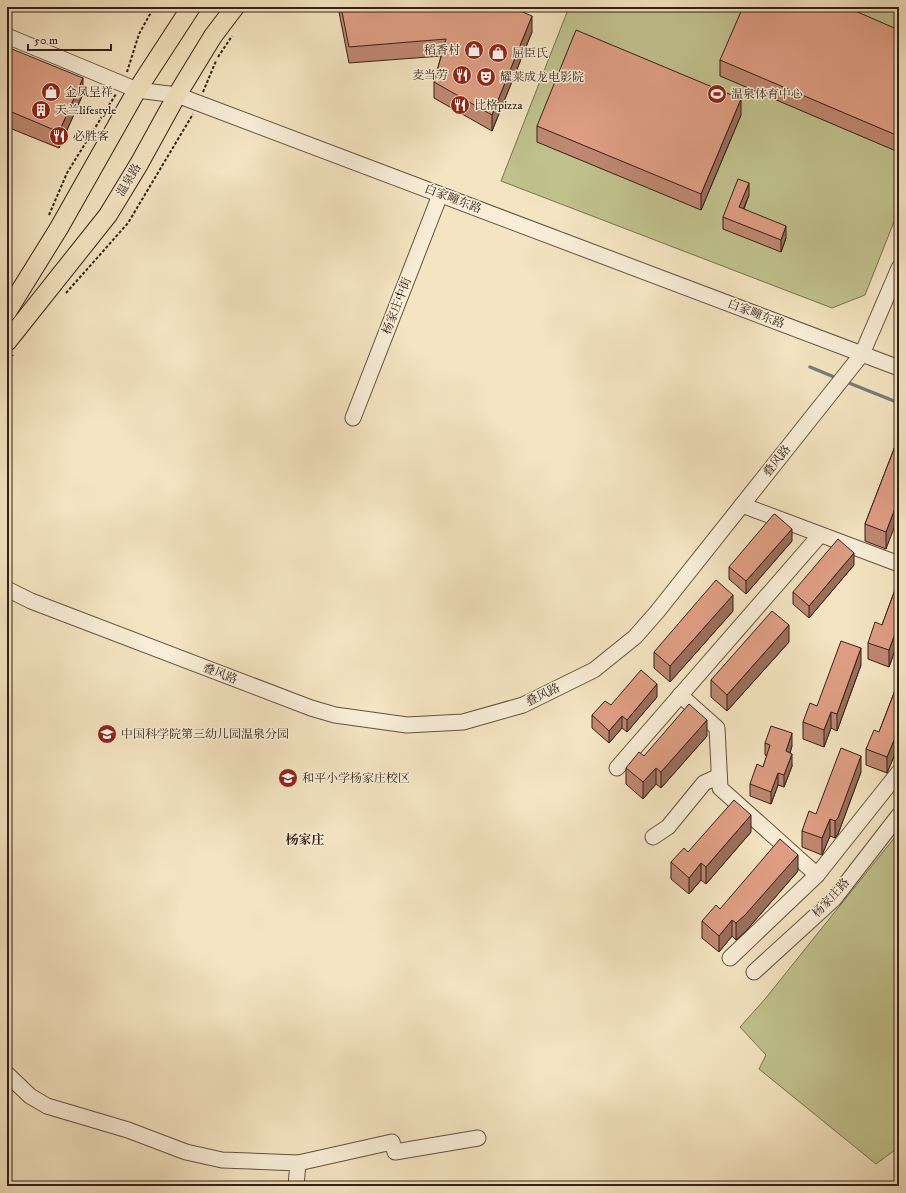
<svg xmlns="http://www.w3.org/2000/svg" width="906" height="1193" font-family="'IM FELL DW Pica','Noto Serif SC',serif">
  <rect width="100%" height="100%" fill="#f4e4c1"/>
  <filter id="stains"><feTurbulence type="fractalNoise" baseFrequency=".005" numOctaves="4"/><feColorMatrix values="0 0 0 0 .2 0 0 0 0 .09 0 0 0 0 .02 0 0 0 .5 -.17"/></filter>
  <radialGradient id="worn" r=".72"><stop offset=".6" stop-color="#630" stop-opacity="0"/><stop offset="1" stop-color="#630" stop-opacity=".3"/></radialGradient>
  <!-- green -->
  <g fill="#c1c28e" stroke="#7a7152">
    <path d="M 569,7 L 899,7 L 899,209 L 865,295 L 832,308 L 501,181 Z"/>
    <path d="M 899,832 L 899,1147 L 876,1164 L 759,1069 L 766,1055 L 740,1027 L 765,999 Z"/>
  </g>
  <g fill="none" stroke-linecap="round" stroke-linejoin="round">
    <!-- stream -->
    <g stroke="#747e7a" stroke-width="3.5">
      <path d="M 810,367 L 839,379"/>
      <path d="M 844,381 L 899,403"/>
    </g>
    <defs>
      <g id="minor">
        <path d="M 7,36 L 137,90 L 177,95 L 899,368"/>
        <path d="M 353,418 L 440,195"/>
        <path d="M 742,505 L 899,564"/>
        <path d="M 7,589 L 31,601 L 311,708 L 335,715 L 407,725 L 463,722 L 523,705 L 594,670 L 635,637 L 657,612 L 862,354 L 899,268"/>
        <path d="M 680,695 L 717,728 L 720,788 L 817,875"/>
        <path d="M 617,768 L 820,535"/>
        <path d="M 653,837 L 668,827 L 704,783 L 719,776"/>
        <path d="M 730,958 L 817,875 L 899,772"/>
        <path d="M 754,972 L 834,899 L 899,815"/>
        <path d="M 7,1074 L 30,1096 L 47,1106 L 128,1130 L 186,1152 L 222,1160 L 298,1163 L 296,1186"/>
        <path d="M 298,1163 L 392,1142 L 395,1152 L 478,1138"/>
      </g>
      <g id="major">
        <path d="M 7,312 L 59,228 L 137,90 L 191,7"/>
        <path d="M 7,342 L 108,215 L 139,164 L 177,95 L 213,36 L 235,7"/>
      </g>
    </defs>
    <!-- minor casing -->
    <use href="#minor" stroke="#645142" stroke-width="17"/>
    <!-- major casing -->
    <use href="#major" stroke="#342017" stroke-width="20"/>
    <!-- path -->
    <g stroke="#342017" stroke-width="2" stroke-dasharray="3 2" stroke-linecap="butt">
      <path d="M 218,57 L 232,36"/>
      <path d="M 127,72 L 139,34 L 154,7"/>
      <path d="M 203,92 L 216,61"/>
      <path d="M 49,215 L 67,173 L 116,94"/>
      <path d="M 66,293 L 128,223 L 193,114"/>
      <path d="M 7,364 L 13,355"/>
    </g>
    <!-- minor -->
    <use href="#minor" stroke="#f8edd7" stroke-width="15"/>
    <!-- major -->
    <use href="#major" stroke="#f4e4c1" stroke-width="18"/>
  </g>
  <!-- wall -->
  <g fill="#c08872" stroke="#342017">
    <path d="M 338,7 L 511,7 L 532,32 L 492,131 L 434,98 L 434,82 L 441,56 L 349,63 Z"/>
    <path d="M 899,30 L 896,151 L 720,76 L 720,60 Z"/>
    <path d="M 7,47 L 83,94 L 59,148 L 7,127 Z"/>
    <path d="M 741,115 L 701,210 L 537,142 L 537,126 Z"/>
    <path d="M 749,195 L 744,209 L 786,238 L 781,252 L 723,229 L 723,217 Z"/>
    <path d="M 899,436 L 886,549 L 865,541 L 865,524 Z"/>
    <path d="M 792,541 L 746,594 L 729,579 L 729,567 Z"/>
    <path d="M 854,565 L 809,618 L 793,604 L 793,592 Z"/>
    <path d="M 899,579 L 899,648 L 896,647 L 889,667 L 868,659 L 868,643 L 882,625 Z"/>
    <path d="M 733,611 L 670,682 L 654,668 L 654,652 Z"/>
    <path d="M 789,642 L 727,711 L 711,697 L 711,680 Z"/>
    <path d="M 861,665 L 837,731 L 831,728 L 824,747 L 803,739 L 803,722 L 817,706 Z"/>
    <path d="M 899,680 L 899,755 L 895,754 L 887,773 L 866,765 L 866,749 L 879,732 Z"/>
    <path d="M 657,697 L 627,732 L 622,728 L 609,743 L 592,728 L 592,715 L 611,705 Z"/>
    <path d="M 707,736 L 661,788 L 656,784 L 643,799 L 626,784 L 626,768 L 644,756 Z"/>
    <path d="M 765,743 L 792,746 L 790,753 L 792,766 L 784,787 L 778,785 L 771,804 L 750,796 L 750,784 L 763,767 L 767,756 L 765,755 Z"/>
    <path d="M 861,772 L 838,834 L 835,838 L 830,836 L 822,855 L 802,847 L 802,831 L 816,814 Z"/>
    <path d="M 751,832 L 706,884 L 701,880 L 689,894 L 671,879 L 671,862 L 688,852 Z"/>
    <path d="M 798,871 L 745,932 L 736,940 L 732,936 L 719,952 L 702,938 L 702,921 L 720,909 Z"/>
  </g>
  <!-- shaded-wall -->
  <g fill="#9c6f5c" stroke="#342017">
    <path d="M 532,16 L 532,32 L 492,131 L 492,115 Z"/>
    <path d="M 83,78 L 83,94 L 59,148 L 59,132 Z"/>
    <path d="M 741,99 L 741,115 L 701,210 L 701,194 Z"/>
    <path d="M 899,128 L 899,144 L 896,151 L 896,135 Z"/>
    <path d="M 749,183 L 749,195 L 739,219 L 739,207 Z"/>
    <path d="M 786,226 L 786,238 L 781,252 L 781,240 Z"/>
    <path d="M 899,498 L 899,515 L 886,549 L 886,532 Z"/>
    <path d="M 792,529 L 792,541 L 746,594 L 746,581 Z"/>
    <path d="M 854,553 L 854,565 L 809,618 L 809,606 Z"/>
    <path d="M 733,595 L 733,611 L 670,682 L 670,666 Z"/>
    <path d="M 789,625 L 789,642 L 727,711 L 727,695 Z"/>
    <path d="M 896,631 L 896,647 L 889,667 L 889,650 Z"/>
    <path d="M 861,648 L 861,665 L 837,731 L 837,714 Z"/>
    <path d="M 657,684 L 657,697 L 627,732 L 627,720 Z"/>
    <path d="M 831,712 L 831,728 L 824,747 L 824,730 Z"/>
    <path d="M 622,716 L 622,728 L 609,743 L 609,731 Z"/>
    <path d="M 707,720 L 707,736 L 661,788 L 661,772 Z"/>
    <path d="M 792,733 L 792,746 L 786,764 L 786,751 Z"/>
    <path d="M 895,738 L 895,754 L 887,773 L 887,757 Z"/>
    <path d="M 792,754 L 792,766 L 784,787 L 784,775 Z"/>
    <path d="M 861,756 L 861,772 L 838,834 L 835,838 L 835,821 Z"/>
    <path d="M 656,768 L 656,784 L 643,799 L 643,782 Z"/>
    <path d="M 778,773 L 778,785 L 771,804 L 771,792 Z"/>
    <path d="M 751,815 L 751,832 L 706,884 L 706,867 Z"/>
    <path d="M 830,819 L 830,836 L 822,855 L 822,838 Z"/>
    <path d="M 798,855 L 798,871 L 745,932 L 736,940 L 736,923 Z"/>
    <path d="M 701,863 L 701,880 L 689,894 L 689,878 Z"/>
    <path d="M 732,920 L 732,936 L 719,952 L 719,936 Z"/>
  </g>
  <!-- building -->
  <g fill="#df9e84" stroke="#342017">
    <path d="M 341,7 L 511,7 L 532,16 L 492,115 L 434,82 L 446,39 L 349,47 Z"/>
    <path d="M 743,7 L 846,7 L 899,30 L 899,128 L 896,135 L 720,60 Z"/>
    <path d="M 576,30 L 741,99 L 701,194 L 537,126 Z"/>
    <path d="M 7,47 L 83,78 L 59,132 L 7,110 Z"/>
    <path d="M 738,179 L 749,183 L 739,207 L 786,226 L 781,240 L 723,217 Z"/>
    <path d="M 899,436 L 899,498 L 886,532 L 865,524 Z"/>
    <path d="M 774,514 L 776,515 L 792,529 L 746,581 L 729,567 Z"/>
    <path d="M 838,539 L 854,553 L 809,606 L 793,592 Z"/>
    <path d="M 899,579 L 899,632 L 896,631 L 889,650 L 868,643 L 875,622 L 882,625 Z"/>
    <path d="M 716,580 L 733,595 L 670,666 L 654,652 Z"/>
    <path d="M 772,611 L 789,625 L 727,695 L 711,680 Z"/>
    <path d="M 841,641 L 861,648 L 837,714 L 831,712 L 824,730 L 803,722 L 810,703 L 817,706 Z"/>
    <path d="M 641,670 L 657,684 L 627,720 L 622,716 L 609,731 L 592,715 L 605,701 L 611,705 Z"/>
    <path d="M 899,680 L 899,739 L 895,738 L 887,757 L 866,749 L 874,730 L 879,732 Z"/>
    <path d="M 689,704 L 707,720 L 661,772 L 656,768 L 643,782 L 626,768 L 639,752 L 644,756 Z"/>
    <path d="M 771,726 L 792,733 L 786,751 L 792,754 L 784,775 L 778,773 L 771,792 L 750,784 L 757,764 L 763,767 L 770,745 L 765,743 Z"/>
    <path d="M 841,748 L 861,756 L 838,818 L 835,821 L 830,819 L 822,838 L 802,831 L 809,811 L 816,814 Z"/>
    <path d="M 734,800 L 751,815 L 706,867 L 701,863 L 689,878 L 671,862 L 684,848 L 688,852 Z"/>
    <path d="M 780,839 L 798,855 L 745,915 L 736,923 L 732,920 L 719,936 L 702,921 L 716,905 L 720,909 Z"/>
  </g>
  <!-- icons -->
  <defs>
    <symbol id="shop-disc" viewBox="-11 -11 22 22"><circle r="9.5" fill="#8f2418" stroke="#f8edd7"/><path d="M-5-2.5h2.3a2.7 3.5 0 0 1 5.4 0H5L5.5 6h-11ZM-1.5-2.5h3a1.5 2.3 0 0 0-3 0Z" fill="#fff"/></symbol>
    <symbol id="restaurant-disc" viewBox="-11 -11 22 22"><circle r="9.5" fill="#8f2418" stroke="#f8edd7"/><path d="M-5-6h1v4h1v-4h1v4h1v-4h1v5L-1.5 .5V6h-2V.5L-5-1ZM5-6V6H3V1.5H1.5Q1.5-4 5-6Z" fill="#fff"/></symbol>
    <symbol id="theatre-disc" viewBox="-11 -11 22 22"><circle r="9.5" fill="#8f2418" stroke="#f8edd7"/><path d="M-5-5.5Q0-4 5-5.5V0Q5 5 0 6Q-5 5-5 0ZM-3.3-2.5H-1v1.5H-3.3ZM1-2.5H3.3v1.5H1ZM-2.8 1Q0 5.5 2.8 1Z" fill="#fff"/></symbol>
    <symbol id="stadium-disc" viewBox="-11 -11 22 22"><circle r="9.5" fill="#8f2418" stroke="#f8edd7"/><path d="M0-5a6.5 5 0 1 0 0 10a6.5 5 0 1 0 0-10ZM-3.5-1.8h7v3.6h-7Z" fill="#fff"/></symbol>
    <symbol id="building-disc" viewBox="-11 -11 22 22"><circle r="9.5" fill="#8f2418" stroke="#f8edd7"/><path d="M-4-6H4V6H1V3H-1V6H-4ZM-2.5-4.3h1.7v1.8h-1.7ZM.8-4.3h1.7v1.8H.8ZM-2.5-1h1.7V.8h-1.7ZM.8-1h1.7V.8H.8Z" fill="#fff"/></symbol>
    <symbol id="school-disc" viewBox="-11 -11 22 22"><circle r="9.5" fill="#8f2418" stroke="#f8edd7"/><path d="M0-5L7-2L0 1L-7-2ZM-4 1L0 2.5L4 1V4Q0 6-4 4Z" fill="#fff"/></symbol>
  </defs>
  <g fill-rule="evenodd">
    <use href="#shop-disc" x="463" y="39" width="22" height="22"/>
    <use href="#shop-disc" x="487" y="42" width="22" height="22"/>
    <use href="#restaurant-disc" x="451" y="64" width="22" height="22"/>
    <use href="#theatre-disc" x="475" y="66" width="22" height="22"/>
    <use href="#shop-disc" x="40" y="81" width="22" height="22"/>
    <use href="#stadium-disc" x="706" y="83" width="22" height="22"/>
    <use href="#restaurant-disc" x="449" y="94" width="22" height="22"/>
    <use href="#building-disc" x="30" y="99" width="22" height="22"/>
    <use href="#restaurant-disc" x="48" y="125" width="22" height="22"/>
    <use href="#school-disc" x="96" y="723" width="22" height="22"/>
    <use href="#school-disc" x="277" y="767" width="22" height="22"/>
  </g>
  <g text-anchor="middle" dominant-baseline="central" stroke-width="3" stroke-linejoin="round" paint-order="stroke">
    <!-- poi labels -->
    <g font-size="12" fill="#342017" stroke="#f8edd7" text-anchor="start">
      <text x="460" y="50" text-anchor="end">稻香村</text>
      <text x="512" y="53">屈臣氏</text>
      <text x="448" y="75" text-anchor="end">麦当劳</text>
      <text x="500" y="77">耀莱成龙电影院</text>
      <text x="65" y="92">金凤呈祥</text>
      <text x="731" y="94">温泉体育中心</text>
      <text x="474" y="105">比格pizza</text>
      <text x="55" y="110">天兰lifestyle</text>
      <text x="73" y="136">必胜客</text>
      <text x="121" y="734">中国科学院第三幼儿园温泉分园</text>
      <text x="302" y="778">和平小学杨家庄校区</text>
    </g>
    <!-- street labels -->
    <g font-size="12" fill="#342017" stroke="#f8edd7">
      <text transform="translate(129 180) rotate(-59)">温泉路</text>
      <text transform="translate(453 199) rotate(21)">白家疃东路</text>
      <text transform="translate(397 306) rotate(-69)">杨家庄中街</text>
      <text transform="translate(756 314) rotate(21)">白家疃东路</text>
      <text transform="translate(777 461) rotate(-51)">叠风路</text>
      <text transform="translate(220 674) rotate(21)">叠风路</text>
      <text transform="translate(543 695) rotate(-26)">叠风路</text>
      <text transform="translate(831 898) rotate(-47)">杨家庄路</text>
    </g>
    <!-- neighbourhood labels -->
    <g font-size="13" font-weight="bold" fill="#342017" stroke="#f8edd7">
      <text x="305" y="840">杨家庄</text>
    </g>
  </g>
  <!-- margin -->
  <rect width="906" height="1193" fill="none" stroke="#f4e4c1" stroke-width="24"/>
  <rect x="8" y="8" width="890" height="1177" fill="none" stroke="#342017" stroke-width="2"/>
  <rect x="12" y="12" width="882" height="1169" fill="none" stroke="#342017"/>
  <!-- scale -->
  <path d="M28 44v6h83v-6" fill="none" stroke="#342017" stroke-width="2"/>
  <text x="34" y="44" font-size="12" fill="#342017" stroke="#f8edd7" stroke-width="3" paint-order="stroke">50 m</text>
  <rect width="100%" height="100%" filter="url(#stains)"/>
  <rect width="100%" height="100%" fill="url(#worn)"/>
</svg>
